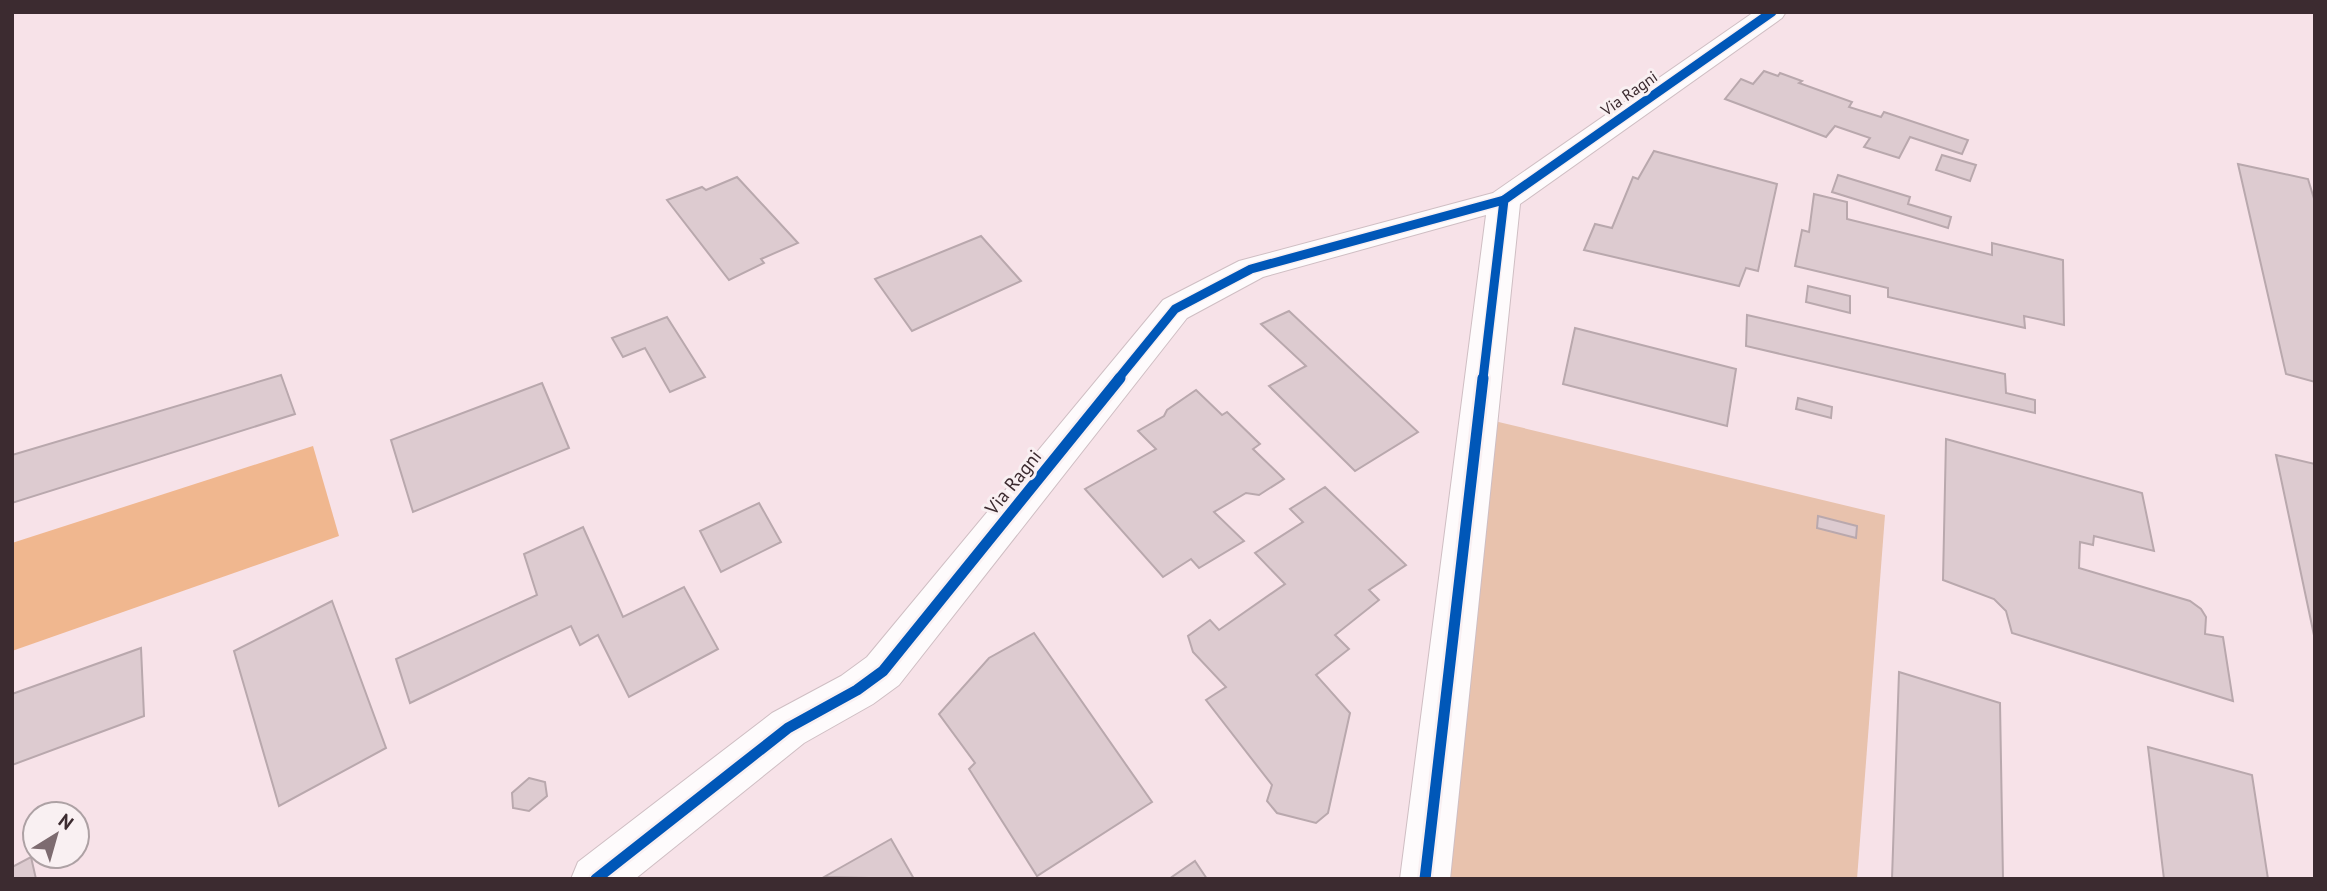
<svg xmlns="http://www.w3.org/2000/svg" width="2327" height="891" font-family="'PT Sans',sans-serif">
  <rect width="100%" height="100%" fill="#f7e2e8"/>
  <!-- green -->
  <path fill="#e8c2ad" d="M 1486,419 L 1885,515 L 1857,879 L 1441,879 Z"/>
  <!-- forest -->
  <path fill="#f0b78f" d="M 313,446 L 339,536 L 12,651 L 12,543 Z"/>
  <!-- building -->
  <g fill="#ddcbd0" stroke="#b9a8ad" stroke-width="2">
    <path d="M 1764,71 L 1778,76 L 1780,73 L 1802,81 L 1799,83 L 1852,102 L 1849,107 L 1881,117 L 1884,112 L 1968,140 L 1962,154 L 1910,137 L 1899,158 L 1864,147 L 1870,138 L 1835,126 L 1826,137 L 1725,99 L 1741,79 L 1753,84 Z"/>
    <path d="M 1654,151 L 1777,184 L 1758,271 L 1746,268 L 1739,286 L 1584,250 L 1595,224 L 1612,228 L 1633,177 L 1638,179 Z"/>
    <path d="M 1942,155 L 1976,165 L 1970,181 L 1936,170 Z"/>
    <path d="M 2238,164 L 2308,179 L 2315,202 L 2315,382 L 2286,374 Z"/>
    <path d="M 1838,175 L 1910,197 L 1908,204 L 1951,217 L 1948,228 L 1832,192 Z"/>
    <path d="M 737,177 L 798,243 L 761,259 L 764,263 L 729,280 L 667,200 L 702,187 L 706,190 Z"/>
    <path d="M 1814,194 L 1847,202 L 1847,219 L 1992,255 L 1992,243 L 2063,260 L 2064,325 L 2024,316 L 2025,328 L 1888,297 L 1888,288 L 1795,266 L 1802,230 L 1809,232 Z"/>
    <path d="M 981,236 L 1021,281 L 912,331 L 875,279 Z"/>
    <path d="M 1808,286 L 1850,296 L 1850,313 L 1806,302 Z"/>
    <path d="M 1289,311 L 1418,432 L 1355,471 L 1269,386 L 1306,366 L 1261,324 Z"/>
    <path d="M 1747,315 L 2005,374 L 2006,393 L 2035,400 L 2035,413 L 1746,346 Z"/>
    <path d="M 667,317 L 705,377 L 670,392 L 645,348 L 623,357 L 612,338 Z"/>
    <path d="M 1575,328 L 1736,369 L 1727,426 L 1563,384 Z"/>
    <path d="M 281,375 L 295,414 L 12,503 L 12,455 Z"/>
    <path d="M 542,383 L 569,448 L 413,512 L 391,440 Z"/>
    <path d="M 1196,390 L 1222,415 L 1227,412 L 1260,444 L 1253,449 L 1284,479 L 1259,495 L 1246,493 L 1214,512 L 1244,541 L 1199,568 L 1191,559 L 1163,577 L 1085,489 L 1156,449 L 1138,431 L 1164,416 L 1167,410 Z"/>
    <path d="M 1798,398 L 1832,407 L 1831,418 L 1796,409 Z"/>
    <path d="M 1946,439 L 2142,493 L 2154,551 L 2094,536 L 2093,545 L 2080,542 L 2079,568 L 2190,601 L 2201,609 L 2206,617 L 2205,634 L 2223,637 L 2233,701 L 2012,633 L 2006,611 L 1994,599 L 1943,580 Z"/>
    <path d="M 2276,455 L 2315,464 L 2315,640 Z"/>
    <path d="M 1325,487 L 1406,565 L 1369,590 L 1379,600 L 1335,635 L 1349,649 L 1316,675 L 1350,713 L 1328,813 L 1316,823 L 1277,813 L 1267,801 L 1272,785 L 1206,700 L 1226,687 L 1193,652 L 1188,636 L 1210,620 L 1219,630 L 1285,584 L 1255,553 L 1303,522 L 1290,509 Z"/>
    <path d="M 759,503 L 781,542 L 721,572 L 700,531 Z"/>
    <path d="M 1818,516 L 1857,526 L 1856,538 L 1817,528 Z"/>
    <path d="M 583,527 L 623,617 L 684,587 L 718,649 L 629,697 L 598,635 L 580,645 L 571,626 L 410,703 L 396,659 L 537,595 L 524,554 Z"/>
    <path d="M 332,601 L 386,748 L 279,806 L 234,651 Z"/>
    <path d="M 1034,633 L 1152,802 L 1037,876 L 969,769 L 975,763 L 939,714 L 989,658 Z"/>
    <path d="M 141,648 L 144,716 L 12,765 L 12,694 Z"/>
    <path d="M 1899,672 L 2000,703 L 2003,879 L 1892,879 Z"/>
    <path d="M 2148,747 L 2252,775 L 2268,879 L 2164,879 Z"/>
    <path d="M 529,778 L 545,782 L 547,796 L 529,811 L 513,808 L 512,793 Z"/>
    <path d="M 891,839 L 914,879 L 824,877 Z"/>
    <path d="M 31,857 L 36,879 L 12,879 L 12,867 Z"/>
    <path d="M 1195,861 L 1207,879 L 1169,879 Z"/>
  </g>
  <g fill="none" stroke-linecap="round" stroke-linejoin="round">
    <defs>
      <path id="minor" d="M 1754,12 L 1786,12 L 1782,18 L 1520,204 L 1450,879 L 1400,879 L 1486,215 L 1263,277 L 1187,318 L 899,685 L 873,704 L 804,743 L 635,879 L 571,879 L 578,862 L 772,713 L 841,676 L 867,657 L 1163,300 L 1239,261 L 1493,193 Z"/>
    </defs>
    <!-- minor casing -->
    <use href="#minor" stroke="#cfbec3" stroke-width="2"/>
    <!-- minor -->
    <use href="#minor" fill="#fefbfc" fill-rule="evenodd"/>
    <defs>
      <g id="cycleway-far1">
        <path d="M 1118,379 L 1175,309 L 1251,269 L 1504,200"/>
        <path d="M 1483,379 L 1504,200 L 1772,12"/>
      </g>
      <g id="cycleway">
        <path d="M 596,879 L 788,728 L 857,690 L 883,671 L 1120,378"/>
        <path d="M 1425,879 L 1483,378"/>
      </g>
    </defs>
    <!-- cycleway-far1 casing -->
    <use href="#cycleway-far1" stroke="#f9f0f2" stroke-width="12"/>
    <!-- cycleway casing -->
    <use href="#cycleway" stroke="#f9f0f2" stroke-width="16"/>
    <!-- cycleway-far1 -->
    <use href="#cycleway-far1" stroke="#0057b8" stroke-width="9"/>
    <!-- cycleway -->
    <use href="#cycleway" stroke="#0057b8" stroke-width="11"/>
  </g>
  <g text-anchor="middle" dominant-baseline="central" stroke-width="6" stroke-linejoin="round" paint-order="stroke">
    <!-- far-street labels -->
    <g font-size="16" fill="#3c2b30" stroke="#f9f0f2">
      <text transform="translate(1629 93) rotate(-35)">Via Ragni</text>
    </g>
    <!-- street labels -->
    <g font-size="19" fill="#3c2b30" stroke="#f9f0f2">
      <text transform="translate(1013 482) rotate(-51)">Via Ragni</text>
    </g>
  </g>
  <!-- border -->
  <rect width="2327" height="891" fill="none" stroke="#3c2b30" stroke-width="28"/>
  <!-- north arrow -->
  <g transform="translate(56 835) rotate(37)"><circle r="33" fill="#f9f0f2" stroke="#ada1a4" stroke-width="2"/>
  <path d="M0-5L12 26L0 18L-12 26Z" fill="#7d6b70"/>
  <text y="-10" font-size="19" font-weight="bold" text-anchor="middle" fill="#3c2b30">N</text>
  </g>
</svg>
